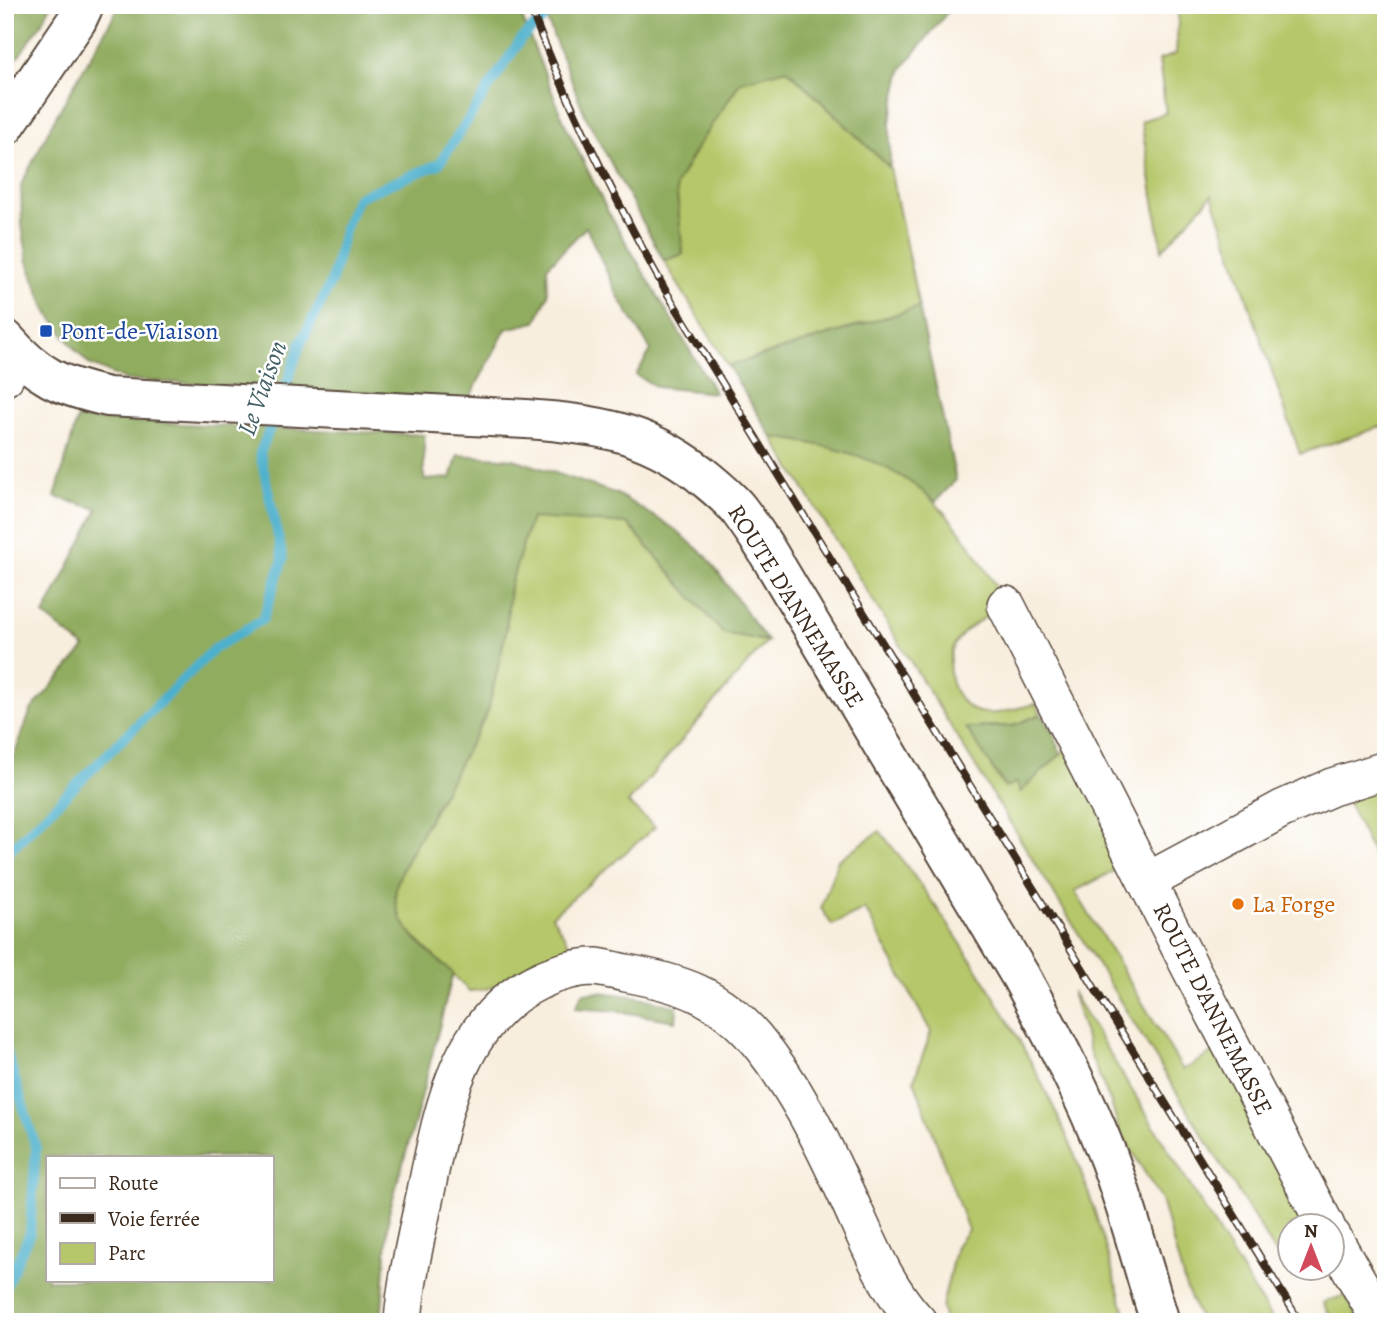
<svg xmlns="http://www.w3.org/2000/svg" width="1391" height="1327" font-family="Alegreya,serif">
  <rect width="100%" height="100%" fill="#fff"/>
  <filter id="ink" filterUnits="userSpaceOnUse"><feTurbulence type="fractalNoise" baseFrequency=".0143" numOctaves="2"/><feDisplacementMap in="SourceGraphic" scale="14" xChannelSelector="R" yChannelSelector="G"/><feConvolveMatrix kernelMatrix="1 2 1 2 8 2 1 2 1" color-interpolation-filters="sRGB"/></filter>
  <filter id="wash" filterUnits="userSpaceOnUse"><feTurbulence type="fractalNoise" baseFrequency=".00686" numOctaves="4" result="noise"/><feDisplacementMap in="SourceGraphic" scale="28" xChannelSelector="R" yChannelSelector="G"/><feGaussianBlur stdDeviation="1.57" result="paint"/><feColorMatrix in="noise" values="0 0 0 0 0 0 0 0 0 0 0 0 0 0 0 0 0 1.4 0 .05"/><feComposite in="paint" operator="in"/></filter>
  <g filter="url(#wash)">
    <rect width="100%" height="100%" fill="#f8eede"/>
    <!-- green -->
    <g fill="#b5c76a" stroke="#787844" stroke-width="2">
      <path d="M 1179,5 L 1386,5 L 1386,425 L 1300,454 L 1212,195 L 1162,250 L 1141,121 L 1166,113 L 1159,60 L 1176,54 Z"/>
      <path d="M 787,69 L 890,168 L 919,307 L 728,366 L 664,261 L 683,254 L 676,185 L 699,144 L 741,81 Z"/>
      <path d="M 772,437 C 901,453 945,493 1006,605 C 972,625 938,640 953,686 C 957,697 967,709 979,712 C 998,717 1019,706 1037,704 L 1041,714 L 1012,726 L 980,726 L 991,767 L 1005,788 L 1016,782 L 1020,791 L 1076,740 L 1137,859 L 1075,891 L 1183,1070 L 1230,1043 L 1308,1225 L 1290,1226 L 1290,1268 L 1294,1268 L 1290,1276 Z"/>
      <path d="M 531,517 L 628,524 L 723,633 L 767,641 L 628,803 L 655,827 L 552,916 L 575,953 C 556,957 538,961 520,970 C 496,983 499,989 469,991 C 447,966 397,933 395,899 C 394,884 402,871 408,858 L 488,711 L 506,631 L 510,586 Z"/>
      <path d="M 1386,770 L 1386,880 L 1343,793 Z"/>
      <path d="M 880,831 C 954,926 1020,1029 1068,1139 C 1094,1198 1108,1261 1128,1322 L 945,1322 L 942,1307 L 956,1246 L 968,1230 L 914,1080 L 931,1032 L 865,909 L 832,925 L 821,908 L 838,860 Z"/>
      <path d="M 1072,992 L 1258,1297 L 1274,1322 L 1201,1322 L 1185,1285 L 1161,1200 L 1119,1129 L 1111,1103 L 1092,1059 Z"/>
      <path d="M 1345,1295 L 1360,1322 L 1334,1322 L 1323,1303 Z"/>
    </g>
    <!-- forest -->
    <g fill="#90ac5e" stroke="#666b3e" stroke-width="2" fill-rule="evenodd">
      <path d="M 5,5 L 51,5 L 40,26 L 5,75 Z"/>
      <path d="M 120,5 L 517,5 L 565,124 L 607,210 L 715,393 L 657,387 L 636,375 L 651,350 L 619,298 L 586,227 L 547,267 L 548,295 L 536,322 L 506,329 L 469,399 L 126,380 L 89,364 L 72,346 L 45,308 L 28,262 L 22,225 L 21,185 L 54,120 Z"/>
      <path d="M 541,5 L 953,5 L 902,69 L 890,122 L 890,168 L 787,69 L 741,81 L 699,144 L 676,185 L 683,254 L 664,261 L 586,117 Z"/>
      <path d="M 919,307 L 956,480 L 935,502 C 889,459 833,445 772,437 L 728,366 Z"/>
      <path d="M 77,419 L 424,435 L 424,480 L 451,478 L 458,455 L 514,459 L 617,494 L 673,528 L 707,557 L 767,641 L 723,633 L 628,524 L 531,518 L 510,586 L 506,631 L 488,711 L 408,858 C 404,866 399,875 397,884 C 387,923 428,950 453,973 L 416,1118 L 389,1212 L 381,1322 L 5,1322 L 5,780 L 31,710 L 85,648 L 44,615 L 98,509 L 55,497 ZM 271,1157 L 271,1280 L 47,1280 L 47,1157 Z"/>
      <path d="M 1041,714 L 1054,734 L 1061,754 L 1020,792 L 1016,782 L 1006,788 L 966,728 L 1012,726 Z"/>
      <path d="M 599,992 L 639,997 L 677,1007 L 676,1021 L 617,1011 L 575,1008 L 583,993 Z"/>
    </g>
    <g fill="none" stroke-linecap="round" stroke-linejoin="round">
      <!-- stream -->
      <g stroke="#4db0cc" stroke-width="10">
        <path d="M 282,398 L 300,345 L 332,280 L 345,227 L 358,197 L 439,164 L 521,39 L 558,5"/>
        <path d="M 5,855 L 215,648 L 263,619 L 283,559 L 260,453 L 275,415"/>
        <path d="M 5,1047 L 36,1148 L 30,1233 L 5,1288"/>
      </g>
    </g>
  </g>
  <g filter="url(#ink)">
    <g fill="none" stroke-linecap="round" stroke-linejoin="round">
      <defs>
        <g id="street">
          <path d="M 5,377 L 16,352"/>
          <path d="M 1006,605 L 1191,969 L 1326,1226"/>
          <path d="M 1148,881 L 1282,809 L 1332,787 L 1386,770"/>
          <path d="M 1332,1236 L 1381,1322"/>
          <path d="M 403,1322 C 406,1278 417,1234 426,1191 C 442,1112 458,1019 539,981 C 555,973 577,967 595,967 C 605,968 616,971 626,973 C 681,983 718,995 755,1038 C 795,1085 822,1142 848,1198 C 868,1241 885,1287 918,1322"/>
        </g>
        <g id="secondary">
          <path d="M 5,126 L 77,20 L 84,5"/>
          <path d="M 5,339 C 38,377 60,386 108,397 L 526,419 C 594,424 643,430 699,473 C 713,485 728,496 739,510 C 748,522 756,534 764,546 L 1021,977 C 1053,1036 1085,1096 1109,1159 C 1129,1212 1143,1268 1160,1322"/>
        </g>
      </defs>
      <!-- street casing -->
      <use href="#street" stroke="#57473b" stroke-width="40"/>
      <!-- secondary casing -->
      <use href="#secondary" stroke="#57473b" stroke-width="42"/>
      <!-- street -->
      <use href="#street" stroke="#fff" stroke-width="37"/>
      <!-- secondary -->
      <use href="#secondary" stroke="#fff" stroke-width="38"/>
      <defs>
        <path id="rail" d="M 529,5 C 567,103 613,196 664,288 L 1300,1322"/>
      </defs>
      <!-- rail casing -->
      <use href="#rail" stroke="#3b2a1e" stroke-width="8"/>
      <!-- rail -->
      <use href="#rail" stroke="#fff" stroke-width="5" stroke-dasharray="16" stroke-linecap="butt"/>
    </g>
  </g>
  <!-- markers -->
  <rect fill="#1a4fb4" stroke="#fff" stroke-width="2.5" x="39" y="324" width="14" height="14" rx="3.5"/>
  <circle fill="#e8710a" stroke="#fff" stroke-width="2.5" cx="1238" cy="904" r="7"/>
  <g text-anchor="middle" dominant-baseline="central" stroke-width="5" stroke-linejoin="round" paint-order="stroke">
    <!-- transit labels -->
    <g font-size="24" fill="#164399" stroke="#fff" text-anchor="start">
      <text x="60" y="331">Pont-de-Viaison</text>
    </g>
    <!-- street labels -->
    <g font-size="24" fill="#3b2a1e" stroke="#fff">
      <text transform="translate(796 606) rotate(58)">ROUTE D'ANNEMASSE</text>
      <text transform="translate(1213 1009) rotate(63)">ROUTE D'ANNEMASSE</text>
    </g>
    <!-- food labels -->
    <g font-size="24" fill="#c56008" stroke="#fff" text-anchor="start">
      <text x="1252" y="904">La Forge</text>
    </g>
    <!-- water labels -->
    <g font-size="26" font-style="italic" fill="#426064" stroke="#fff">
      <text transform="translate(262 388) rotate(-70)">Le Viaison</text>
    </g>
  </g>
  <!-- margin -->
  <rect width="1391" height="1327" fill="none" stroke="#fff" stroke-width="28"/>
  <!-- legend -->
  <rect x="46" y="1156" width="228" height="126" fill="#ffffff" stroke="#b1aaa5" stroke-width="2"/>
  <rect x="60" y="1178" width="35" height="10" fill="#ffffff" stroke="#b1aaa5" stroke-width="2"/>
  <text x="108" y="1190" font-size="21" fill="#3b2a1e">Route</text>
  <rect x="60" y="1213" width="35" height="10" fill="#3b2a1e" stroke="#b1aaa5" stroke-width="2"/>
  <text x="108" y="1226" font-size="21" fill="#3b2a1e">Voie ferrée</text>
  <rect x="60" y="1243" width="35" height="21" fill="#b5c76a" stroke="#b1aaa5" stroke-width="2"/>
  <text x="108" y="1260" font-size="21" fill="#3b2a1e">Parc</text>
  <!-- north arrow -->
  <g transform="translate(1311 1247)"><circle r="33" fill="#ffffff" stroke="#b1aaa5" stroke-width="2"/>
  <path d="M0-5L12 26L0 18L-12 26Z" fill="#d1495b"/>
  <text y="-10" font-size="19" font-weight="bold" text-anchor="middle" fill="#3b2a1e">N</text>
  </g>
</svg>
